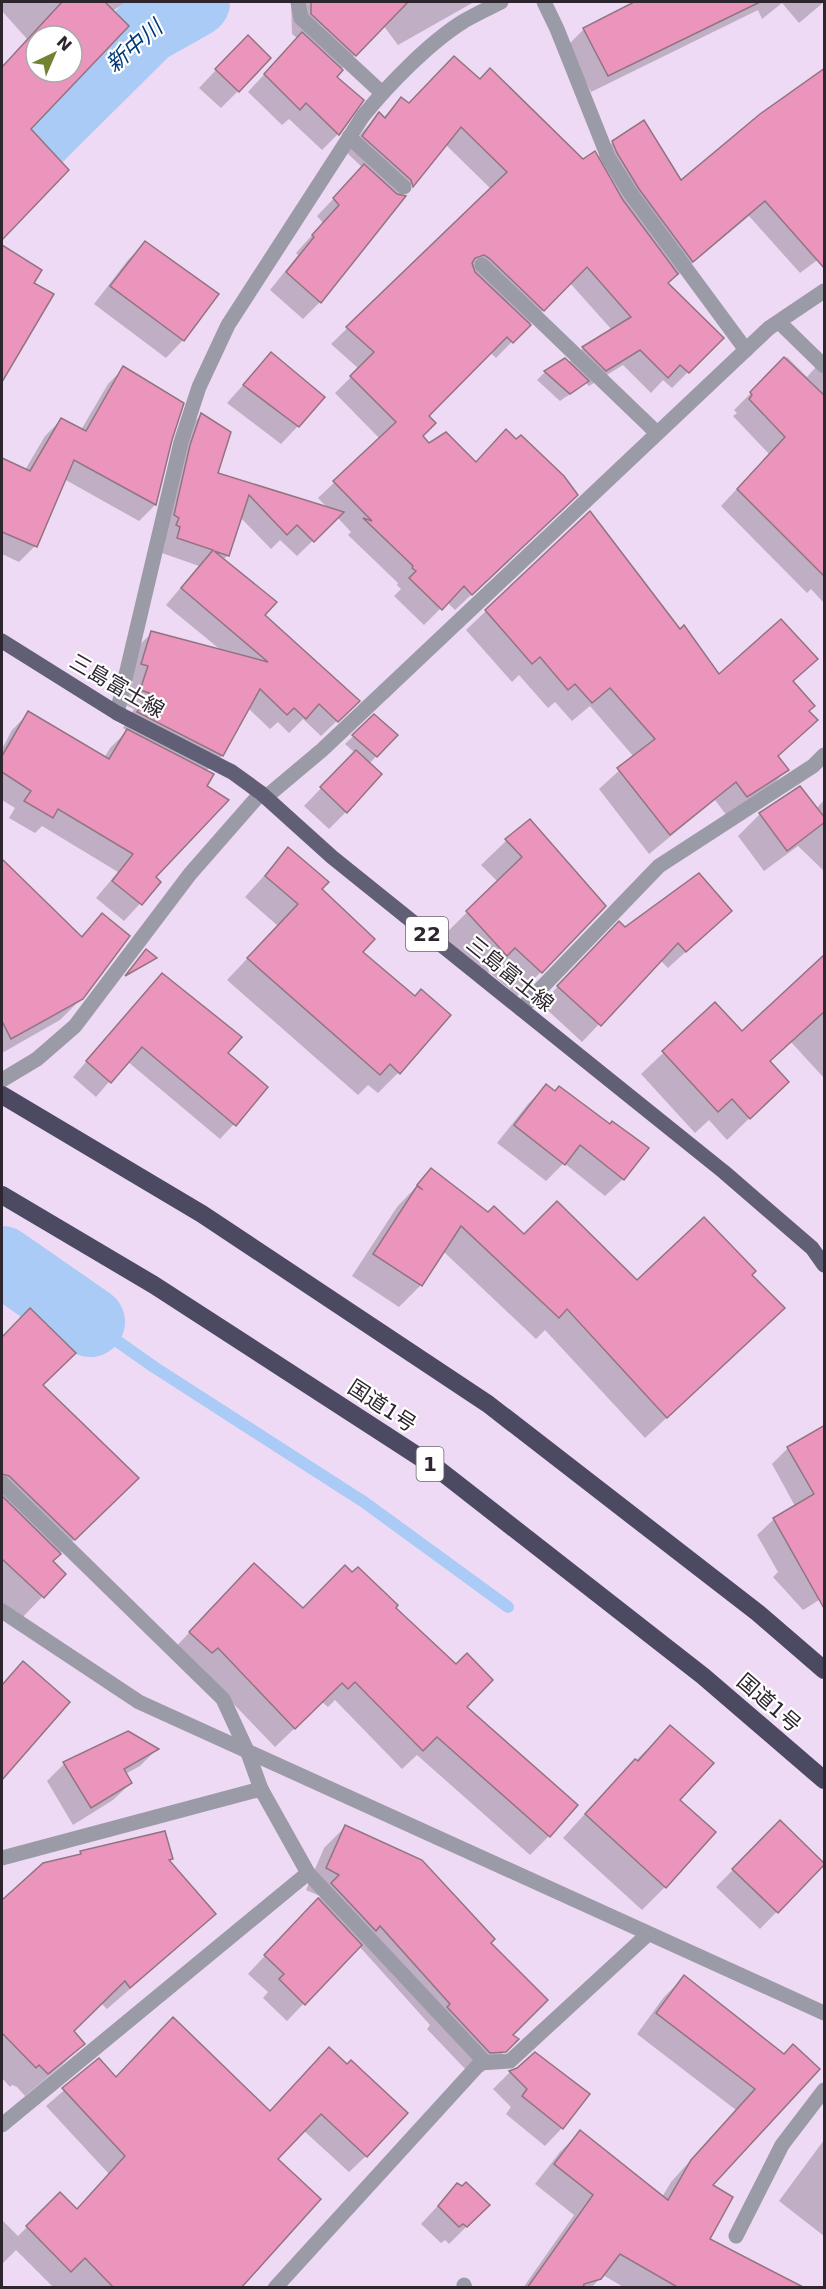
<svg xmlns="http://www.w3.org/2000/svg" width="826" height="2289" font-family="'DejaVu Sans','Noto Sans JP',sans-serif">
  <rect width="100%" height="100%" fill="#efdaf5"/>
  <!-- water -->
  <path fill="#aacbf5" d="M 2,1250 L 73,1294 L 73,1326 L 2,1284 Z"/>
  <!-- shadow -->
  <g fill="#0003" fill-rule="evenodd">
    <path d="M 2,2 L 127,2 L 112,11 L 127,26 L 29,129 L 67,170 L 2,237 L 2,68 L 27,39 L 2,11 ZM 36,36 L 72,36 L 72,72 L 36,72 Z"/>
    <path d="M 291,2 L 474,2 L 398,45 L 383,25 L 334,77 L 338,134 L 322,150 L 289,119 L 282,125 L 248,92 L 297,38 L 292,34 Z"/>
    <path d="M 662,2 L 824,2 L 799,23 L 782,3 L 762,19 L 758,10 L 591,92 L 567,46 L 584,29 L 645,18 Z"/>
    <path d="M 231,54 L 238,91 L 221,108 L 199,88 Z"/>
    <path d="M 480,81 L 583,161 L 597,158 L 613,142 L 680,182 L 761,115 L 824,255 L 800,273 L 749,216 L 677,276 L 676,275 L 667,283 L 706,354 L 672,388 L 663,380 L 651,393 L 623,365 L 589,386 L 586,383 L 560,401 L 537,380 L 545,372 L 568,363 L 583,348 L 612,330 L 570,283 L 496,358 L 490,352 L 427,416 L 421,436 L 428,445 L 475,463 L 560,511 L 455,610 L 447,602 L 424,625 L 394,596 L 401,589 L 397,585 L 398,583 L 348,535 L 351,532 L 337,517 L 297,556 L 280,540 L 271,549 L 240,517 L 228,555 L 223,560 L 263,616 L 342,716 L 321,736 L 303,719 L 289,733 L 278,722 L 270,729 L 248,708 L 222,756 L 206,771 L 153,877 L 159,883 L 124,921 L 96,898 L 118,872 L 42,826 L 35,833 L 9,818 L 15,808 L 2,800 L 2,749 L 12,730 L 29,713 L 104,758 L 110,748 L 127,731 L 123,728 L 134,709 L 125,705 L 133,681 L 127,680 L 136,648 L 152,633 L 222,651 L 166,605 L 199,566 L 162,553 L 165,542 L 162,541 L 185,431 L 201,415 L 216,474 L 328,508 L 318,498 L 380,439 L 335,393 L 359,369 L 331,344 L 491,189 L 445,144 L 401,197 L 403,197 L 320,302 L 303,319 L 270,290 L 298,255 L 296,253 L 323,223 L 317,216 L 363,168 L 347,153 L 363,131 L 379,114 L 383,118 L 402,99 L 409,105 Z"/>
    <path d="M 145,243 L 217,295 L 183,340 L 166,358 L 94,304 L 128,260 Z"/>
    <path d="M 2,247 L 40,271 L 32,283 L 5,372 L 2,376 Z"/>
    <path d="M 271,354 L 298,426 L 281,444 L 227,403 Z"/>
    <path d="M 787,357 L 807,377 L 824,358 L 824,603 L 811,589 L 807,593 L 721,506 L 769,454 L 733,416 L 737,413 L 734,410 Z"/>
    <path d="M 124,368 L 170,439 L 155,505 L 139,521 L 64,479 L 35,546 L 19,562 L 2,554 L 2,460 L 25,470 L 45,436 L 61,420 L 81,430 L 108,384 Z"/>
    <path d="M 486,611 L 679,631 L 719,676 L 816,659 L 792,683 L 808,711 L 777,757 L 787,770 L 767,790 L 727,816 L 715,800 L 649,854 L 599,789 L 634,757 L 590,706 L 572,721 L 555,702 L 548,708 L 519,675 L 512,682 L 466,630 Z"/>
    <path d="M 374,716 L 396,735 L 369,764 L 346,812 L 329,829 L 304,806 L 355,753 L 345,744 Z"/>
    <path d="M 800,788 L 816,809 L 824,800 L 824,871 L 798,846 L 764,871 L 738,836 L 760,814 Z"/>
    <path d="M 530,821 L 541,972 L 517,996 L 489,972 L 482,979 L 442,937 L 498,882 L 481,865 L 506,841 Z"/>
    <path d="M 288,849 L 320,889 L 361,952 L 399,1072 L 378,1093 L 368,1085 L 358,1095 L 227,980 L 278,926 L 245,897 Z"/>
    <path d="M 2,861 L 80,937 L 102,915 L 82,998 L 60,1020 L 2,1053 Z"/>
    <path d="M 730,911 L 668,968 L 660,960 L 582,1042 L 541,1004 L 602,941 L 624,929 Z"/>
    <path d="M 824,956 L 824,1078 L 791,1042 L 769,1062 L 765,1103 L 727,1140 L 709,1120 L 695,1133 L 641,1074 L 715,1004 L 742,1033 Z"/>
    <path d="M 148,990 L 226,1053 L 234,1124 L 220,1139 L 127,1061 L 96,1097 L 73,1077 Z"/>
    <path d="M 546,1086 L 623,1179 L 605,1196 L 564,1163 L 546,1181 L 497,1143 L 528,1104 Z"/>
    <path d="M 432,1170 L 488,1214 L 523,1236 L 637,1282 L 750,1275 L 761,1329 L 645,1438 L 545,1330 L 536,1339 L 443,1251 L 421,1285 L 399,1307 L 352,1276 L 397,1207 Z"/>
    <path d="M 30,1310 L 41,1385 L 113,1502 L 51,1562 L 64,1574 L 18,1622 L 2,1606 L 2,1338 Z"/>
    <path d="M 824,1427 L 824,1597 L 803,1610 L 773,1577 L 778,1572 L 757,1535 L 774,1519 L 795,1506 L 772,1464 L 788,1448 Z"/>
    <path d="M 235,1584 L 303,1610 L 465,1707 L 549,1836 L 530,1855 L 417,1755 L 402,1769 L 335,1700 L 328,1707 L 322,1702 L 275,1747 L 197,1666 L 171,1652 Z"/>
    <path d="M 23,1663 L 68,1702 L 2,1777 L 2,1684 Z"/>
    <path d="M 670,1727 L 678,1800 L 665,1887 L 642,1910 L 563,1838 L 612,1784 Z"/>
    <path d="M 157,1749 L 140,1766 L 125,1774 L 131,1783 L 113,1800 L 73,1825 L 47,1781 L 64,1764 Z"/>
    <path d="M 780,1822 L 823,1864 L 760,1929 L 716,1887 Z"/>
    <path d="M 345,1827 L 489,1943 L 511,2035 L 517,2040 L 483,2072 L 469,2073 L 427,2029 L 430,2025 L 359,1946 L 287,2021 L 263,1998 L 268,1992 L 248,1974 L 320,1896 L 306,1890 L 324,1848 Z"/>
    <path d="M 81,1853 L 171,1859 L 168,1862 L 214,1914 L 191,1936 L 107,2009 L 101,2003 L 72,2031 L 83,2044 L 61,2066 L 25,2096 L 17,2087 L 12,2085 L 10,2087 L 2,2078 L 2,1902 L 44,1864 L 77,1856 Z"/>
    <path d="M 684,1977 L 784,2056 L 711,2186 L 708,2239 L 801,2288 L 625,2288 L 603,2275 L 591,2288 L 523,2288 L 574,2215 L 535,2184 L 560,2152 L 580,2132 L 662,2197 L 671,2182 L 736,2110 L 637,2034 L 664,1997 Z"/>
    <path d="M 99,2060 L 116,2078 L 270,2112 L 313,2066 L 366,2156 L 349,2172 L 303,2130 L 276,2160 L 239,2288 L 54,2288 L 16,2250 L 2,2264 L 2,2220 L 18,2236 L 60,2194 L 76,2210 L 109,2174 L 46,2106 Z"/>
    <path d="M 517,2069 L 562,2128 L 545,2146 L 506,2114 L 511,2107 L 493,2089 L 510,2072 Z"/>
    <path d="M 824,2140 L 824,2236 L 779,2201 Z"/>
    <path d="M 457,2185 L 488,2205 L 449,2244 L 445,2240 L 441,2243 L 421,2224 Z"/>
  </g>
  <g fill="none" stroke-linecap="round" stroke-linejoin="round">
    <!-- stream -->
    <path stroke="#aacbf5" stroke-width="12" d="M 90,1322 L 154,1367 L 364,1502 L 508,1607"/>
    <!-- river -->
    <g stroke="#aacbf5" stroke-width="70">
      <path d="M 2,173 L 147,29 L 195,2"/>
      <path d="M 2,1261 L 90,1322"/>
    </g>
  </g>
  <!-- building -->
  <g fill="#ec95bc" stroke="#927480" stroke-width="1.5" fill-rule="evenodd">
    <path d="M 62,2 L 105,2 L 129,26 L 31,129 L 69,170 L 2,240 L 2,67 ZM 36,36 L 72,36 L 72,72 L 36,72 Z"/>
    <path d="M 311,2 L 408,2 L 356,56 L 311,14 Z"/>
    <path d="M 634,2 L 760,2 L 608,76 L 583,28 Z"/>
    <path d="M 302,32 L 343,70 L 337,77 L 364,100 L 339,135 L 306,103 L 300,110 L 264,74 Z"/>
    <path d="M 248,35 L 271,58 L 239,92 L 215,69 Z"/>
    <path d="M 454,56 L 480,79 L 490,68 L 583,159 L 595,151 L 623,200 L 678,274 L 668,283 L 724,338 L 689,373 L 680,365 L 668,378 L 640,350 L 606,371 L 582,347 L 631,317 L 587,267 L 544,311 L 489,258 L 484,255 L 475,258 L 472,263 L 475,272 L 531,325 L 513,343 L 507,337 L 429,416 L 436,423 L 423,436 L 429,443 L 446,432 L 476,462 L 506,429 L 516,439 L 521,435 L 564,476 L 578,495 L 472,595 L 464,586 L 442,610 L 409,578 L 416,571 L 412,568 L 413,566 L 363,518 L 372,521 L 333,481 L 396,422 L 350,376 L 374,352 L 346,327 L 507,172 L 461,127 L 413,187 L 411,180 L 362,136 L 379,112 L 385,118 L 401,97 L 409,103 Z"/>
    <path d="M 825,68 L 825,269 L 765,201 L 693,262 L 639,189 L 617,153 L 612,141 L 644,120 L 681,180 L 760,114 Z"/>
    <path d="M 364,164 L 397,194 L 406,196 L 321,303 L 286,272 L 314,237 L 312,235 L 339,205 L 333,198 Z"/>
    <path d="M 145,241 L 219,294 L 184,341 L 110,286 Z"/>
    <path d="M 2,245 L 42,270 L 34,283 L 54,294 L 2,382 Z"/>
    <path d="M 271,352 L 325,397 L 299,427 L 243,385 Z"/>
    <path d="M 784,357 L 825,396 L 825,577 L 737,489 L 785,437 L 749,399 L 752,395 L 750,392 Z"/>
    <path d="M 565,358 L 589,381 L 570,394 L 544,371 Z"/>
    <path d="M 123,366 L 184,403 L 172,440 L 156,505 L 74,460 L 37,547 L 2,532 L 2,458 L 30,471 L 61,418 L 86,431 Z"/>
    <path d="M 201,413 L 231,432 L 218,473 L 344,512 L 314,542 L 297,525 L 287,535 L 249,495 L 229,556 L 214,551 L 277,602 L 265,615 L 360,701 L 338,722 L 319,704 L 306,719 L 294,708 L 287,715 L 260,689 L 223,756 L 137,712 L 149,693 L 140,690 L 148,666 L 141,664 L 151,631 L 268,662 L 181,588 L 213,550 L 177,538 L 180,527 L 176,525 L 179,518 L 174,515 L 190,445 Z"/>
    <path d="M 590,511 L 680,629 L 684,625 L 719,674 L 781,619 L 818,659 L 793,681 L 815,706 L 809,711 L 818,720 L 778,756 L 789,770 L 747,797 L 736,782 L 670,835 L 617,768 L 655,739 L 610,688 L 592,703 L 575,684 L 568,690 L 540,657 L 532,664 L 485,610 Z"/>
    <path d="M 28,711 L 109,759 L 127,729 L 214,774 L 207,786 L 229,800 L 156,877 L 161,882 L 142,905 L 112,881 L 133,854 L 58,809 L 53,818 L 24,801 L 31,791 L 2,772 L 2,756 Z"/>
    <path d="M 374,714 L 398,735 L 377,757 L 352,735 Z"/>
    <path d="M 356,750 L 382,774 L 347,813 L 320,787 Z"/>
    <path d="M 800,786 L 825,818 L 825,822 L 787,851 L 759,813 Z"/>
    <path d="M 530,819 L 606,906 L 542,973 L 515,948 L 507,956 L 466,911 L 522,857 L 505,839 Z"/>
    <path d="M 288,847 L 329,882 L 322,889 L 375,939 L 363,952 L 415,996 L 421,989 L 451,1015 L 400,1074 L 390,1064 L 380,1075 L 247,958 L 298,904 L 265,876 Z"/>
    <path d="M 2,859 L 82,937 L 102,913 L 130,936 L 83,999 L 11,1039 L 2,1021 Z"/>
    <path d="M 699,873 L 732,911 L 686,952 L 678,943 L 601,1026 L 557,986 L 619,921 L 625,927 Z"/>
    <path d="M 146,949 L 157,958 L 125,976 Z"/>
    <path d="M 825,954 L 825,1011 L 770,1061 L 789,1082 L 750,1119 L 732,1099 L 718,1112 L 662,1051 L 715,1002 L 742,1031 Z"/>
    <path d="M 162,973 L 242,1037 L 228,1053 L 268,1087 L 236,1126 L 142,1047 L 111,1083 L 86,1061 Z"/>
    <path d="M 546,1084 L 555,1091 L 559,1086 L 610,1124 L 612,1121 L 649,1148 L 624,1180 L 580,1145 L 565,1165 L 514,1125 Z"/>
    <path d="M 431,1168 L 488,1212 L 494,1206 L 524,1234 L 557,1201 L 637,1280 L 704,1217 L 756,1271 L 752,1275 L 785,1308 L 667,1418 L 567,1309 L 559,1318 L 461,1226 L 422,1286 L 373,1254 L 417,1186 L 423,1190 L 417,1185 Z"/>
    <path d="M 30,1308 L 76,1353 L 43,1385 L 139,1478 L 75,1540 L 9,1476 L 2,1474 L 2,1337 Z"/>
    <path d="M 825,1425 L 825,1610 L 773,1518 L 814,1494 L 787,1447 Z"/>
    <path d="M 2,1496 L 61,1554 L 53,1561 L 66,1574 L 44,1598 L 2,1559 Z"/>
    <path d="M 254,1563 L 303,1608 L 345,1565 L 352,1572 L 358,1567 L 398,1605 L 396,1608 L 456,1664 L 467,1653 L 493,1680 L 467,1707 L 578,1805 L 550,1837 L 437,1737 L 423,1751 L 355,1682 L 348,1689 L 342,1683 L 295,1729 L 218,1648 L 212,1653 L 189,1632 Z"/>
    <path d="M 23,1661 L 70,1702 L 2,1780 L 2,1685 Z"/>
    <path d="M 670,1725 L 714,1763 L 680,1800 L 716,1832 L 666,1888 L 585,1814 L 635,1759 L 638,1761 Z"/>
    <path d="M 128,1731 L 159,1749 L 124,1769 L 132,1783 L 91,1808 L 63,1762 Z"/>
    <path d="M 780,1820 L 825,1864 L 778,1913 L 732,1869 Z"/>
    <path d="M 345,1825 L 422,1860 L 495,1939 L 491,1943 L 548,2000 L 513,2035 L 519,2039 L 506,2052 L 490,2053 L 447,2007 L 450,2004 L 380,1926 L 376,1931 L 331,1883 L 339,1875 L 326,1868 Z"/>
    <path d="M 165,1831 L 173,1859 L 169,1860 L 216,1914 L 130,1988 L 125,1981 L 74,2031 L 85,2044 L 48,2074 L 39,2065 L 36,2068 L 2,2033 L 2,1900 L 43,1863 L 81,1854 L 80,1851 Z"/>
    <path d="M 318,1898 L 362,1945 L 305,2005 L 279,1979 L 284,1974 L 264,1955 Z"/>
    <path d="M 684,1975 L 784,2054 L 793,2044 L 820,2069 L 713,2185 L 733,2197 L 710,2239 L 805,2288 L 679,2288 L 620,2254 L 601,2279 L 584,2284 L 583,2288 L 527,2288 L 593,2195 L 554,2164 L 580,2130 L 668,2200 L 691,2160 L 755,2089 L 656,2013 Z"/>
    <path d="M 173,2017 L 270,2111 L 329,2047 L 347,2064 L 351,2060 L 408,2113 L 367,2157 L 321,2114 L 278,2159 L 321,2199 L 241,2288 L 114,2288 L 85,2258 L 71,2272 L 26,2226 L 60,2192 L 77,2209 L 125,2156 L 62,2088 L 99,2058 L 116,2077 Z"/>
    <path d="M 535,2052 L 590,2094 L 563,2129 L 522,2096 L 527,2089 L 509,2071 L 517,2068 Z"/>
    <path d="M 466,2182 L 490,2205 L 467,2227 L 463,2224 L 459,2227 L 438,2206 L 457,2183 L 462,2186 Z"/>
  </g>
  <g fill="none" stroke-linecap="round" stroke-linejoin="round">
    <!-- minor -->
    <g stroke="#9b9ba7" stroke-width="15">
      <path d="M 298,2 L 301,18 L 382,93"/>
      <path d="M 544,2 L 557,29 L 608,157 L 631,194 L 746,350"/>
      <path d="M 349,137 L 404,187"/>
      <path d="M 482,265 L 657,433"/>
      <path d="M 779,322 L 824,366"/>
      <path d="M 117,713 L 181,442 L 199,387 L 228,325 L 363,116 C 389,84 430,42 464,21 C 476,14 489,8 501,2"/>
      <path d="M 266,797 L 322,750 L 769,328 L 824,291"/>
      <path d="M 521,1009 L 659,866 L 813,766 L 824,755"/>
      <path d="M 2,1080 L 37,1059 L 75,1026 L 190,874 L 261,793"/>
      <path d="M 2,1483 L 223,1699 L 248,1753 L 261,1789 L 308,1873 L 483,2060 L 275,2288"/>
      <path d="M 2,1611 L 139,1702 L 824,2013"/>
      <path d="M 2,1858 L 261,1789"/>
      <path d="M 480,2063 L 510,2061 L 648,1934"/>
      <path d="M 2,2125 L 308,1873"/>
      <path d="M 736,2236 L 782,2145 L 824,2090"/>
      <path d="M 464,2285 L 465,2288"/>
    </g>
    <!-- major -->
    <path stroke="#605f76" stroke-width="15" d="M 2,641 L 117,713 L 232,772 L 261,793 L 332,857 L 724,1172 L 812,1248 L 824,1265"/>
    <!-- highway -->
    <g stroke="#4c4a63" stroke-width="18">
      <path d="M 2,1095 L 202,1214 L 488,1404 L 758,1613 L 824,1670"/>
      <path d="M 2,1195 L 154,1285 L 438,1469 L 703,1676 L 824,1780"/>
    </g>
  </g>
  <g text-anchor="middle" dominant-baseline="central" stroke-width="4.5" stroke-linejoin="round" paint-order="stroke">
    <!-- shield labels -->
    <g fill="#fff" stroke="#6c676d" stroke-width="1.5">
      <rect x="406" y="917" width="42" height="34" rx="4.5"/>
      <rect x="416.5" y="1447" width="27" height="34" rx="4.5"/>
    </g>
    <g font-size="20" font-weight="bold" fill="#2d262f">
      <text x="427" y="934">22</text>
      <text x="430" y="1464">1</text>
    </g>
    <!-- street labels -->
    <g font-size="21" fill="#2d262f" stroke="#fff">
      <text transform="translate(117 686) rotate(30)">三島富士線</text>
      <text transform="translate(510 974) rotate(39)">三島富士線</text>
      <text transform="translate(382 1406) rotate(33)">国道1号</text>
      <text transform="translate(769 1703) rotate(41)">国道1号</text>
    </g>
    <!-- water labels -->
    <g font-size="22" font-style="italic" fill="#013a76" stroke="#fff">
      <text transform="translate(134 46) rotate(-41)">新中川</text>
    </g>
  </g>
  <!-- border -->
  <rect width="826" height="2289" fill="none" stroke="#2d262f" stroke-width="6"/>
  <!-- north arrow -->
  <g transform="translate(54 54) rotate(44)"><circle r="28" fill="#ffffff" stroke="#aba8ac" stroke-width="1.5"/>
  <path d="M0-4.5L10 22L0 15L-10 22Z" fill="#728333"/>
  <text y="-9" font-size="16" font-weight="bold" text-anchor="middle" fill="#2d262f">N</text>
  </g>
</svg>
